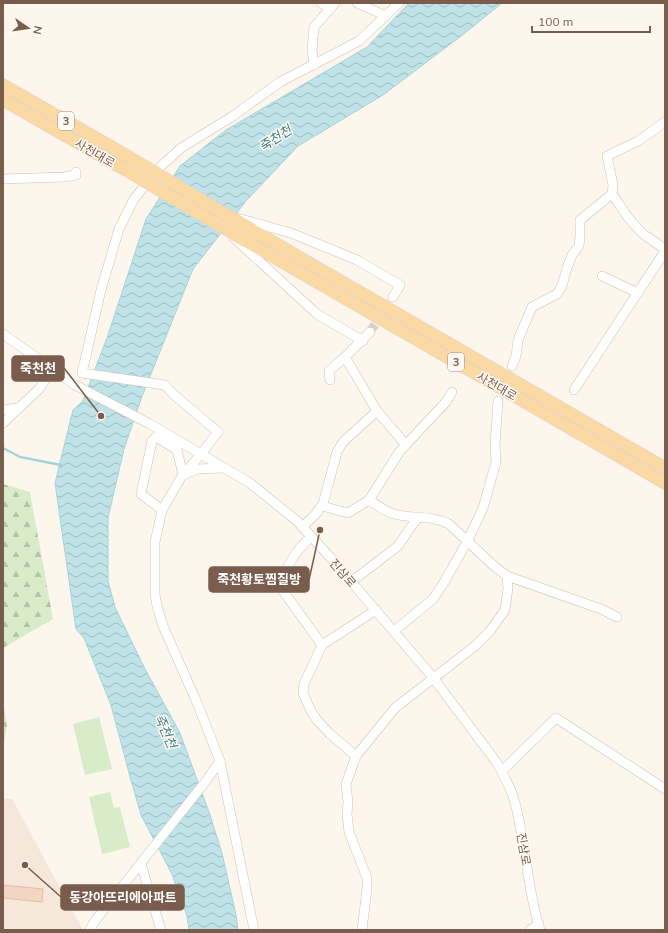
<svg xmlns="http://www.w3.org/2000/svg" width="668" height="933" font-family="Mulish,'Noto Sans KR',sans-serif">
  <defs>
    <pattern id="forest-firs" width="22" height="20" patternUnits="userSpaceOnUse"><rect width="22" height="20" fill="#d8ecc9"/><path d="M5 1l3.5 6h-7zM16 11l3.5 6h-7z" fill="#b4c2a5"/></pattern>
    <pattern id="water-waves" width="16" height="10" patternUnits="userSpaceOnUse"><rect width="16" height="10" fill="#bfe3e8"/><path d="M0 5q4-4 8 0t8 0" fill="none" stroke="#a0bbbe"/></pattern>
  </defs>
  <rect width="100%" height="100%" fill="#fdf6ec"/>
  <!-- residential -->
  <path fill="#f5e8da" d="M 3,799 L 12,799 L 83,930 L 3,930 Z"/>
  <!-- forest -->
  <g fill="url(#forest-firs)">
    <path d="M 3,484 L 30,492 L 53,619 L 3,648 L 3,650 Z"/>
    <path d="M 3,702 L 7,725 L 3,749 Z"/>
  </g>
  <!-- pitch -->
  <g fill="#d8ecc9">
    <path d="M 99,717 L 112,769 L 85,775 L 73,724 Z"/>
    <path d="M 110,792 L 114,808 L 120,807 L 130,847 L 102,854 L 89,797 Z"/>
  </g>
  <!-- water -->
  <path fill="url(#water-waves)" stroke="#a5d3da" d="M 409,3 L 502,3 L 465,33 L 383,95 L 298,146 L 246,201 L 193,269 L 141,399 L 124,449 L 108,518 L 108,581 L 115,607 L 144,667 L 180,733 L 209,812 L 222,853 L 236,915 L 238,930 L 189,930 L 187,916 L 172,874 L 141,815 L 129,773 L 111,705 L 84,638 L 76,629 L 55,483 L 73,410 L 83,401 L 108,335 L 146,219 L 180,166 L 226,130 L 367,47 Z"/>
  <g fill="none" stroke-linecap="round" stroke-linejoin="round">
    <!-- stream -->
    <path stroke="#a5d3da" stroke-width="2.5" d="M 3,448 L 20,457 L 61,465"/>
  </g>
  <!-- building -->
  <path fill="#f3d5c3" stroke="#e6bba3" d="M 3,885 L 43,889 L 42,902 L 3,898 Z"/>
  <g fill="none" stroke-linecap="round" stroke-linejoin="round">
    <!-- minor-tunnel -->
    <path stroke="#dcd0c4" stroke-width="9" stroke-dasharray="9 4.5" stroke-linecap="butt" d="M 370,332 L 393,297"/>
    <defs>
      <g id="minor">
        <path d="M 321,3 L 330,8"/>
        <path d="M 357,3 L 386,16"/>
        <path d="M 314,65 L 312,50 L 314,27 L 335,3"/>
        <path d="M 665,122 L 638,141 L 607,156 L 613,185 L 612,194 L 617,201 L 627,216 L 640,231 L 646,236 L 665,249"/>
        <path d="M 3,179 L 64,177 L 76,175 L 76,172"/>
        <path d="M 237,218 L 291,233 L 357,260 L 400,285 L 393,297"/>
        <path d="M 233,237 L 317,314 L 363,341"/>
        <path d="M 602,276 L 638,293"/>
        <path d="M 3,334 L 75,385 L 150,424 L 250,483 L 297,521 L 330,557 L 431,675 L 497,763 C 504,776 512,789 515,803 C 526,844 527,889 540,930"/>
        <path d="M 345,357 L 377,411 L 406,445"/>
        <path d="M 512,366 L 516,356 L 518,340 L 532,307 L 557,294 L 562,286 L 567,268 L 572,255 L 579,246 L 580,237 L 580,220 L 612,194"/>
        <path d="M 330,380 L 329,371 L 345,357 L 370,332"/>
        <path d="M 574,390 L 665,251"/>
        <path d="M 3,410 L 17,408"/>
        <path d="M 3,423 L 39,389 L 53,369"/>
        <path d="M 176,446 L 183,475 L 197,469 L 223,468"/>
        <path d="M 369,500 C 376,504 385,512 394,514 C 413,519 432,515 449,524 L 494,566 L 507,576 L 601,609 L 617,617"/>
        <path d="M 322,506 L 348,513 L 369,500 L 400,451 L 446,402 L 452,392"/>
        <path d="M 162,510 L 141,494 L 152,441 L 156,437 L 177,450"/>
        <path d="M 302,527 L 315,515 L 323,504 L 337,452 L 343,442 L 377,411"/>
        <path d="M 311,537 C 295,551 285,567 281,588 L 322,645"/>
        <path d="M 351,582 L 398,546 L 417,518"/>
        <path d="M 394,631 L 433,599 L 443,584 L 467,542 L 483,508 L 496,462 L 495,445 L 498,401"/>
        <path d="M 356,756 L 330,734 L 317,720 L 311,711 L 303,693 L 304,684 L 322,645 L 376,610"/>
        <path d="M 502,771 L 556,718 L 665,789"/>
        <path d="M 141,864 L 161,930"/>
        <path d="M 90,930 L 94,922 L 206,781 L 220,761"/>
        <path d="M 254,930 L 220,761 L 198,705 L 163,626 L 157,606 L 155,594 L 155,542 L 162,510 L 182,476 L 201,454 L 218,432 L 173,394 L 165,385 L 82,373 L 101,290 L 119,229 L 134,199 L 161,166 L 181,148 L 233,116 L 280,82 L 359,41 L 399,3"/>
        <path d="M 362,930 L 367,888 L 367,878 L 349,832 L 347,814 L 348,802 L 346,784 L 356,756 L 395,708 L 475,646 L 490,631 L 505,610 L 508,588 L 507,576"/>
        <path d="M 530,930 L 539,924"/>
      </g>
      <g id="major">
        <path d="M 3,85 L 129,157"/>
        <path d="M 3,100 L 124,169"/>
        <path d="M 252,230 L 665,468"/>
        <path d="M 246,241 L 665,483"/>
      </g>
    </defs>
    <!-- minor casing -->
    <use href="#minor" stroke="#d1beb0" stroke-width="10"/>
    <!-- major casing -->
    <use href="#major" stroke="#dad1cd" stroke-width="13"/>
    <!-- minor -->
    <use href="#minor" stroke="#fff" stroke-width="9"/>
    <!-- major -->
    <use href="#major" stroke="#fbd9a5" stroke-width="12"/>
    <defs>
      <g id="major-bridge">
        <path d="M 129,157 L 252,230"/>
        <path d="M 124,169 L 246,241"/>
      </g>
    </defs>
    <!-- major-bridge casing -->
    <use href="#major-bridge" stroke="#dad1cd" stroke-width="13" stroke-linecap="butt"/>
    <!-- major-bridge -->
    <use href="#major-bridge" stroke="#fbd9a5" stroke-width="12"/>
  </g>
  <g text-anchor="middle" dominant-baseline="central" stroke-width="3" stroke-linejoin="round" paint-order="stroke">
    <!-- shield labels -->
    <g fill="#fffaf3" stroke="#a28b7f" stroke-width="1">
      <rect x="58" y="112" width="16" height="18" rx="3"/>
      <rect x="448" y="353" width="16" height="18" rx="3"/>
    </g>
    <g font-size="11" font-weight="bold" fill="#7a5c4d">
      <text x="66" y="121">3</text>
      <text x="456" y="362">3</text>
    </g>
    <!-- street labels -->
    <g font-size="12" fill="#7a5c4d" stroke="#fffaf3">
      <text transform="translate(95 153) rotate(30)">사천대로</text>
      <text transform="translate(497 386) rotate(30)">사천대로</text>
      <text transform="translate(343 573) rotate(49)">진삼로</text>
      <text transform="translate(524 849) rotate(80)">진삼로</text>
    </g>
    <!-- water labels -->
    <g font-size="13" font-style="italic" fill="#437c86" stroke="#fffaf3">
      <text transform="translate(275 138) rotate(-33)">죽천천</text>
      <text transform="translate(166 731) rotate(66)">죽천천</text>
    </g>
  </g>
  <!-- callouts -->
  <path fill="none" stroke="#7a5c4d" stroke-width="1.5" d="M101 416L64 368M320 530L309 580M25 865L61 897"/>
  <g fill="#7a5c4d" stroke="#fffaf3" stroke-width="1.5">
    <circle cx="101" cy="416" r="4"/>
    <circle cx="320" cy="530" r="4"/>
    <circle cx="25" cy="865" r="4"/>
  </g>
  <g fill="#7a5c4d" stroke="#7a5c4d" stroke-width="1.5">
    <rect x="12" y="356" width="52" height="25" rx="4"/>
    <rect x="209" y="567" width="100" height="25" rx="4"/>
    <rect x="61" y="885" width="123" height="25" rx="4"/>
  </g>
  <g font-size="13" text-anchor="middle" font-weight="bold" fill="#fff">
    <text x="38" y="373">죽천천</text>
    <text x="259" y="584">죽천황토찜질방</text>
    <text x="123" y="902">동강아뜨리에아파트</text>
  </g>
  <!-- border -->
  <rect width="668" height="933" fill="none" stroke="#7a5c4d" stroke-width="8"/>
  <!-- north arrow -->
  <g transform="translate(28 28) rotate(103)" stroke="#fffaf3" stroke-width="3" paint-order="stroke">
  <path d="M0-3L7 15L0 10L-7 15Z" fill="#7a5c4d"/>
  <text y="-6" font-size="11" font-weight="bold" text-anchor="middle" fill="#7a5c4d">N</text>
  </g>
  <!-- scale -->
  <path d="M532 26v6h118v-6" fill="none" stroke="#7a5c4d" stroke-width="2"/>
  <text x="538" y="26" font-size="12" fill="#7a5c4d" stroke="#fffaf3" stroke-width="3" paint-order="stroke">100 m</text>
</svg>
